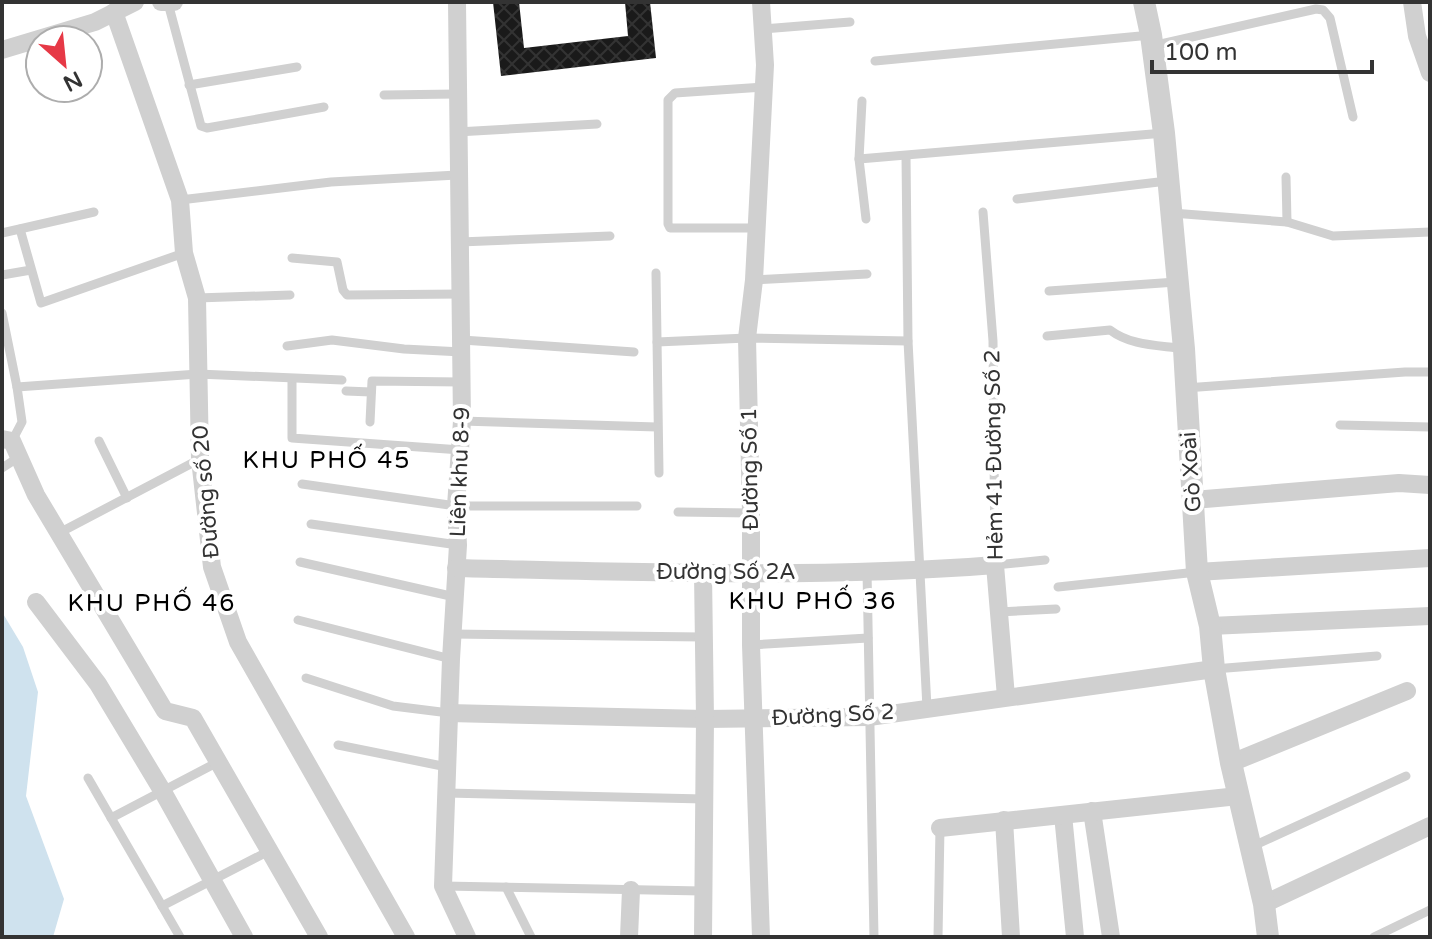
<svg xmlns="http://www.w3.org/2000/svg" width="1432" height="939" font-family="'Varela Round',sans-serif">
  <defs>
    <pattern id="building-cross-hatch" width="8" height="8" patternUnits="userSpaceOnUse" patternTransform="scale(2)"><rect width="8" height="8" fill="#1a1a1a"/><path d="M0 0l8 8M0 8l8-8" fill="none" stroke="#333"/></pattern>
  </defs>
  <rect width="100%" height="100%" fill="#fff"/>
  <!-- water -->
  <path fill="#cfe2ee" d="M 2,612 L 23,647 L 38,692 L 26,796 L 64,899 L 53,937 L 2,937 Z"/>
  <!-- building -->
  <path fill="url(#building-cross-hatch)" d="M 493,2 L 519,2 L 524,48 L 628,36 L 625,2 L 650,2 L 656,58 L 501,76 Z"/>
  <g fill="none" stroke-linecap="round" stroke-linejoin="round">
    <!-- service -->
    <g stroke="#d0d0d0" stroke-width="9">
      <path d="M 168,3 L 201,126 L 207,128 L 324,107"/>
      <path d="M 763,29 L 850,22"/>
      <path d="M 1152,46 L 1316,9 L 1323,10 L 1330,18 L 1353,117"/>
      <path d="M 875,61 L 1151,35"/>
      <path d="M 189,85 L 297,67"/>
      <path d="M 384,95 L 456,94"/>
      <path d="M 862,101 L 859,159 L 866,219"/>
      <path d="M 457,132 L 597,124"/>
      <path d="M 906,156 L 908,341 L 927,708"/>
      <path d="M 859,159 L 1164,133"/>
      <path d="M 1286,177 L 1287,222"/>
      <path d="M 1017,199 L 1167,181"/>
      <path d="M 180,200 L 331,182 L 457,175"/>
      <path d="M 983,212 L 993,341 L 995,565 L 1045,560"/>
      <path d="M 1172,213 L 1287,222 L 1333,236 L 1430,232"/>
      <path d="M 756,228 L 670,228 L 668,224 L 668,100 L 675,93 L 764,87"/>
      <path d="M 20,229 L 41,303 L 184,253"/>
      <path d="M 2,233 L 94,212"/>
      <path d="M 460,242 L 610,236"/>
      <path d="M 292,258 L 337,262 L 343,290 L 347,295 L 462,294"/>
      <path d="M 656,273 L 659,473"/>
      <path d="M 2,275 L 31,270"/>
      <path d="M 754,280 L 867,274"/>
      <path d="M 1049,291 L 1176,282"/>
      <path d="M 197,298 L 290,295"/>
      <path d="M 2,313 L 17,387"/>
      <path d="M 1047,336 L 1110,330 C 1131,346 1158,345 1184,349"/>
      <path d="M 462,340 L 634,352"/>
      <path d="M 657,342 L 747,338 L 908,341"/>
      <path d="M 287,346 L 332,340 L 404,349 L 462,352"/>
      <path d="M 292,379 L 292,438 L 461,450"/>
      <path d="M 1185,388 L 1405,372 L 1430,372"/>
      <path d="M 346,391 L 371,392"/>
      <path d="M 462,421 L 657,427"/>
      <path d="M 370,422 L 372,381 L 462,382"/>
      <path d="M 1340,425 L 1430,427"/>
      <path d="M 12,441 L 22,422 L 17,387 L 198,374 L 342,380"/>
      <path d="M 99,441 L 127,498"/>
      <path d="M 2,468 L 19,457"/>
      <path d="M 302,484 L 456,506 L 637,506"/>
      <path d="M 678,512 L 751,513"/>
      <path d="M 311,524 L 458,545"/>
      <path d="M 59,533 L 200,459"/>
      <path d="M 300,562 L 455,597"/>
      <path d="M 867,571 L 874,937"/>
      <path d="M 1058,587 L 1197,572"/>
      <path d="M 999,612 L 1056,609"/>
      <path d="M 298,620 L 451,659"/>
      <path d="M 452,634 L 703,637"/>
      <path d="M 751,645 L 868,638"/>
      <path d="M 1214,669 L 1377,656"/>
      <path d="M 306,678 L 393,706 L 449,713"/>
      <path d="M 338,745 L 447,767"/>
      <path d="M 88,778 L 180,937"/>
      <path d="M 447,793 L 704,799"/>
      <path d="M 111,818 L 218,762"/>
      <path d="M 1251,847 L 1406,776"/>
      <path d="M 443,886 L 702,891"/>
      <path d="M 506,887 L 531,937"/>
      <path d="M 162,906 L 269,851"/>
      <path d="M 938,937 L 940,828"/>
      <path d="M 1374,937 L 1430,910"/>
    </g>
    <!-- minor -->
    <g stroke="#d0d0d0" stroke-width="18">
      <path d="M 161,2 L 174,2"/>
      <path d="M 457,2 L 462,421 L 456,506 L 458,545 L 451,659 L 443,886 L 467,937"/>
      <path d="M 1412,2 L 1417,36 L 1430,73"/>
      <path d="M 114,12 L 180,200 L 184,253 L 197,298 L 200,459 L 212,567 L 238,642 L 406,937"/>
      <path d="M 2,50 L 95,22 L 135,2"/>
      <path d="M 2,439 L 12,441 L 36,495 L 165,711 L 193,718 L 319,937"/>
      <path d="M 1193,500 L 1399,483 L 1430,485"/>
      <path d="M 456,568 C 635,572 816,579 995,565 L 1006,697"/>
      <path d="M 1197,572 L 1430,558"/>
      <path d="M 36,602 L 98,684 L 163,792 L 244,937"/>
      <path d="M 1210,626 L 1430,616"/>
      <path d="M 449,713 L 705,719 L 869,717 L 1214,669"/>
      <path d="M 1231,763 L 1407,691"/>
      <path d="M 1092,811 L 1111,937"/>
      <path d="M 1063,815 L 1075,937"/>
      <path d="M 1004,820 L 1011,937"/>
      <path d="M 940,828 L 1238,796"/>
      <path d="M 1264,904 L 1430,826"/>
      <path d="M 629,937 L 631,890"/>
      <path d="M 703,937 L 705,719 L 703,573"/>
      <path d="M 761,937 L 751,645 L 751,513 L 747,338 L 754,280 L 765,65 L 761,2"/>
    </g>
    <!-- tertiary -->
    <path stroke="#d0d0d0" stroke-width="22" d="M 1144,2 L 1151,35 L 1164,133 L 1184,349 L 1197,572 L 1210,626 L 1214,669 L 1231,763 L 1264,904 L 1268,937"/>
  </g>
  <g text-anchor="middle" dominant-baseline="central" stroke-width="8" stroke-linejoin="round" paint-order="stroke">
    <!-- street labels -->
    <g font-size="22" fill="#333" stroke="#fff">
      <text transform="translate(994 455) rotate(-91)">Hẻm 41 Đường Số 2</text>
      <text transform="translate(750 469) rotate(-91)">Đường Số 1</text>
      <text transform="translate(460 472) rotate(-88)">Liên khu 8-9</text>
      <text transform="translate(1191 472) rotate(-94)">Gò Xoài</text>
      <text transform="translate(206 492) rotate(-95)">Đường số 20</text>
      <text x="726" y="572">Đường Số 2A</text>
      <text transform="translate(833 715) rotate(-3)">Đường Số 2</text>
    </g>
    <!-- neighbourhood labels -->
    <g font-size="24" letter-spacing="2" fill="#000" stroke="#fff">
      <text x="327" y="460">KHU PHỐ 45</text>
      <text x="813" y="601">KHU PHỐ 36</text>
      <text x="152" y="603">KHU PHỐ 46</text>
    </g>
  </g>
  <!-- border -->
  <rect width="1432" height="939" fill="none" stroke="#333333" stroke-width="8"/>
  <!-- north arrow -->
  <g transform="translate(64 64) rotate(153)"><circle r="38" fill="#ffffff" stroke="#adadad" stroke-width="2"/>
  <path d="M0-6L14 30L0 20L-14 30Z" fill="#e63946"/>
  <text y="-12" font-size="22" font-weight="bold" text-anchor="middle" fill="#333333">N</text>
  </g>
  <!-- scale -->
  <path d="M1152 60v12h220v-12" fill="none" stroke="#333333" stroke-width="4"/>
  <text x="1164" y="60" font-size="24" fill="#333333" stroke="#ffffff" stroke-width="6" paint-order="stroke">100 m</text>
</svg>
